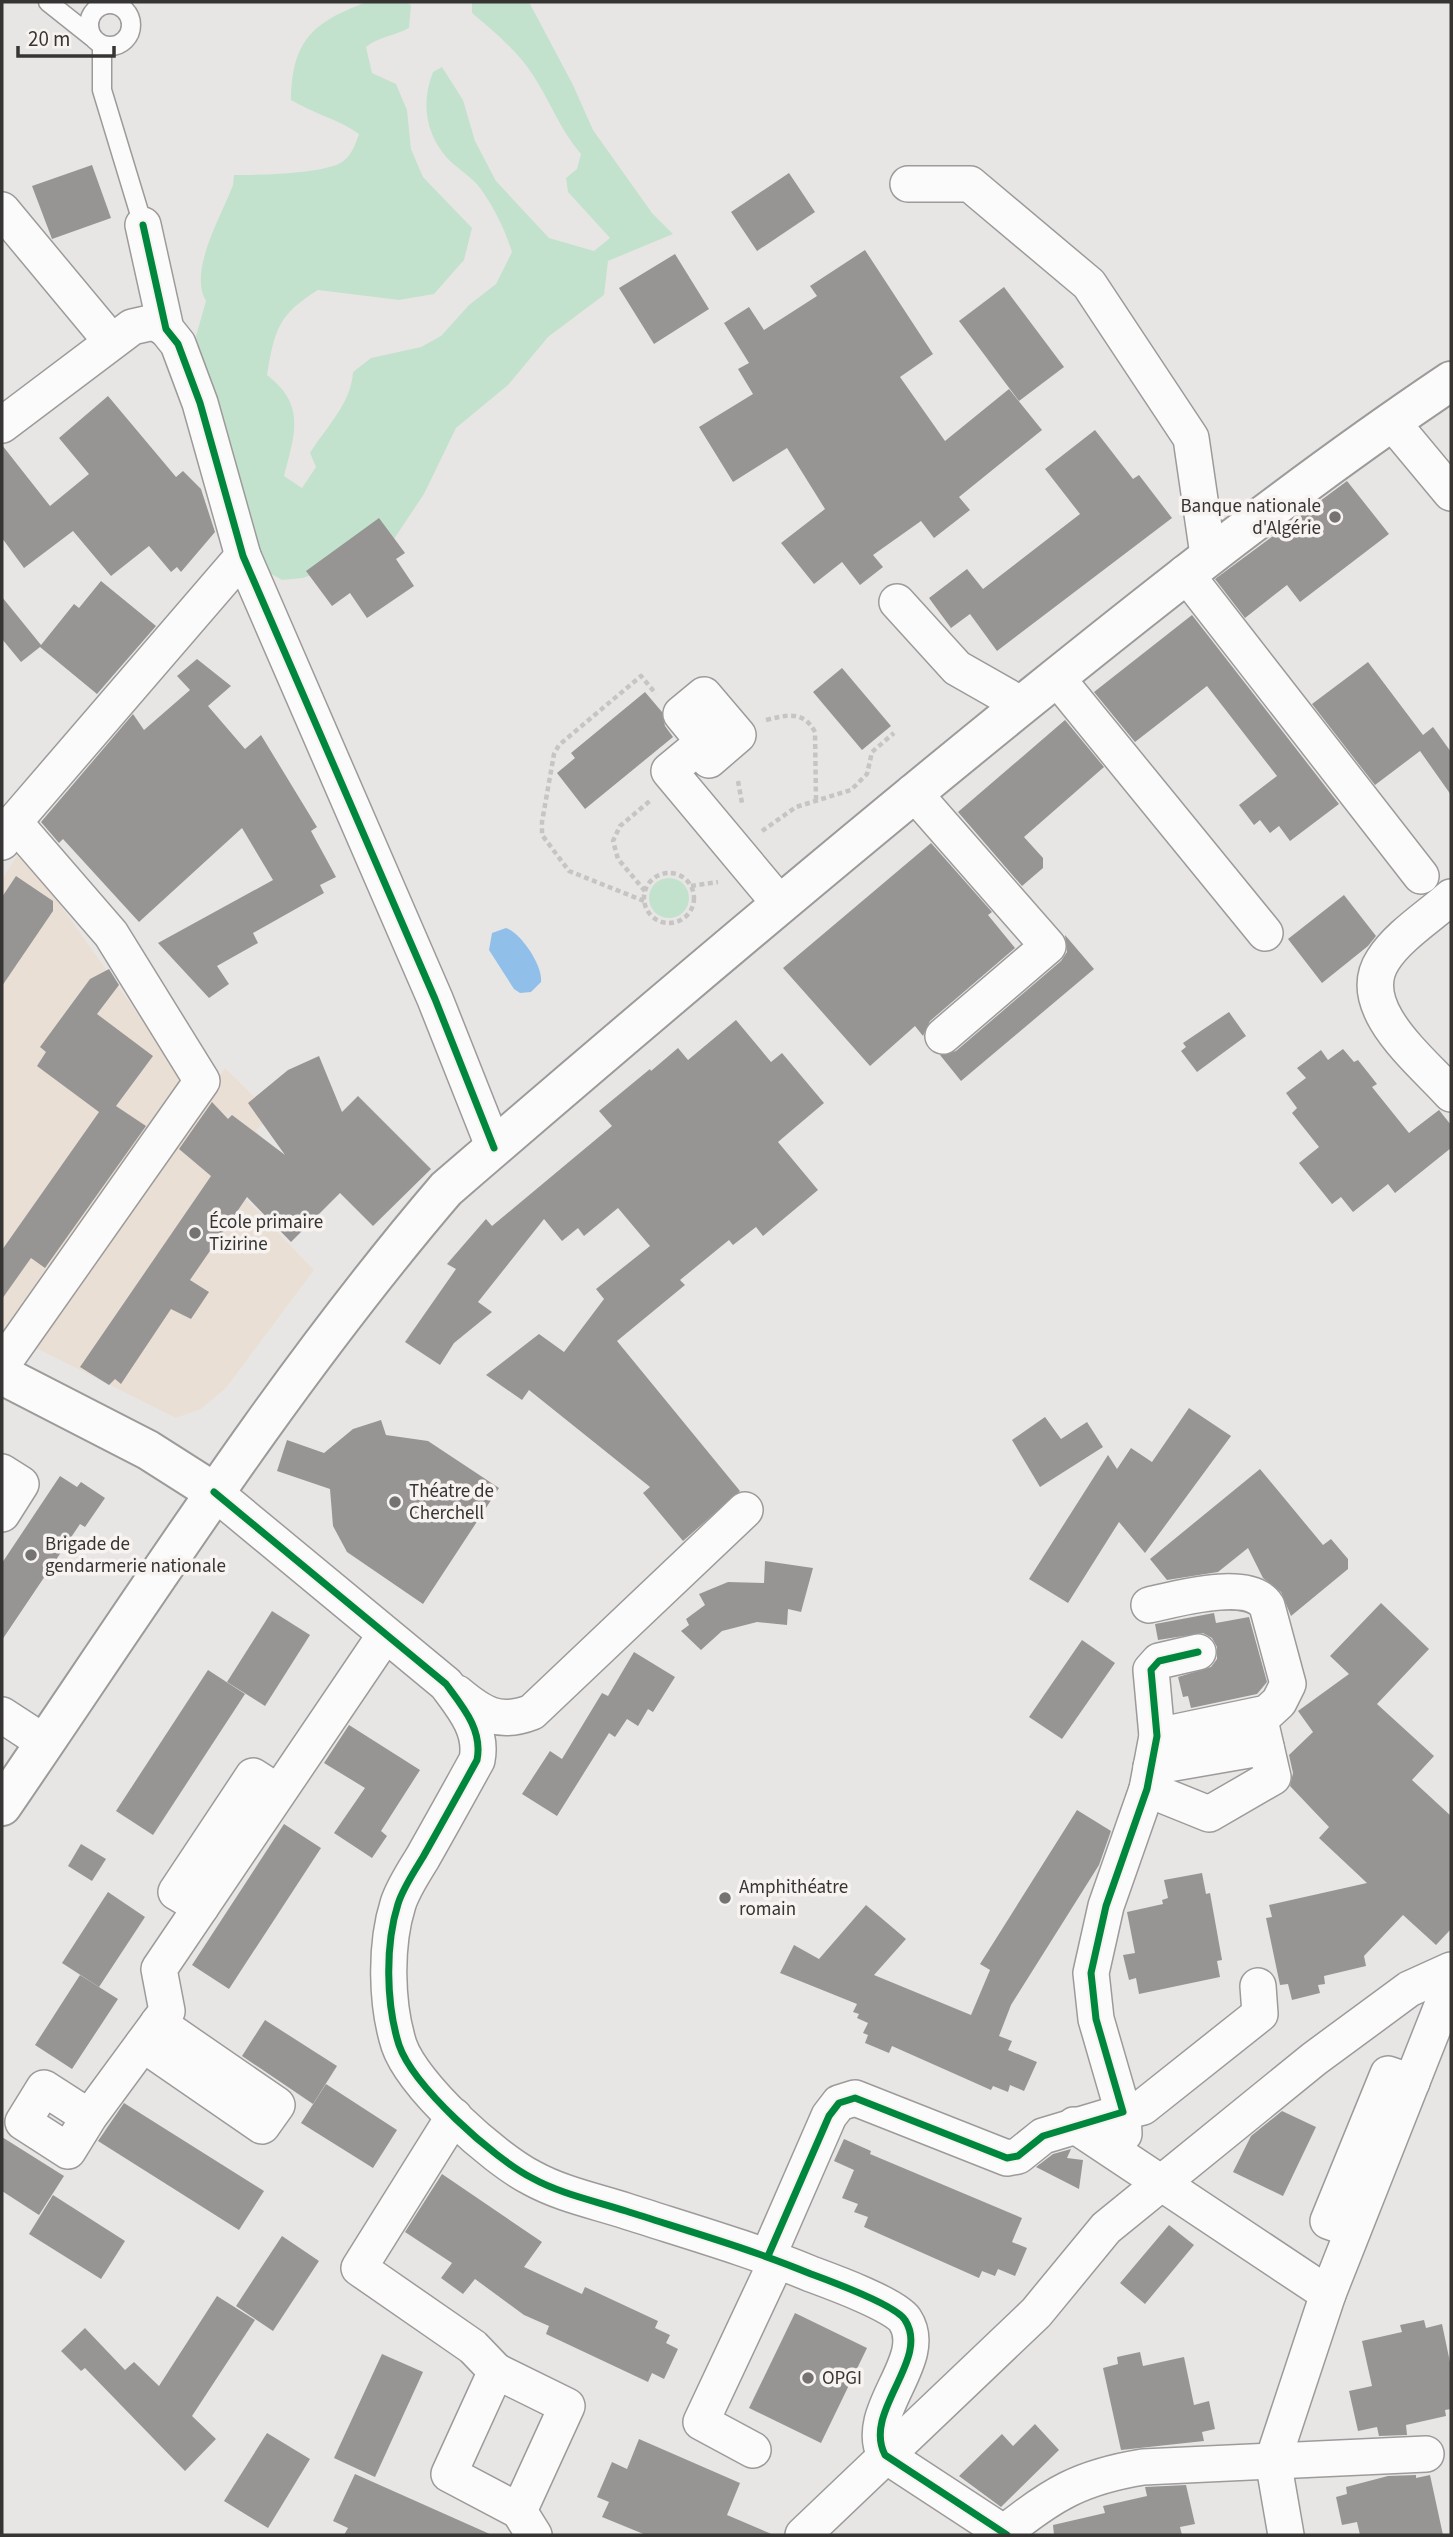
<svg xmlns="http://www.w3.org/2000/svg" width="1453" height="2537" font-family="'Source Sans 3',sans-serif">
  <rect width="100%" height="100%" fill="#e8e6e4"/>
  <!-- education -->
  <g fill="#e9dfd5">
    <path d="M 17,856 L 34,868 L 186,1082 L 2,1340 L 2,879 Z"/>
    <path d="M 225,1068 L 272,1114 L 256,1131 L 282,1158 L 244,1197 L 314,1270 L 226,1388 L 201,1409 L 176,1418 L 34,1347 Z"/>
  </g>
  <!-- green -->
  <g fill="#c3e2cd">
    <path d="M 367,2 L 406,2 L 411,5 L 409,28 C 394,36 378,37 366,47 L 372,73 L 396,84 L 407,110 L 411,149 L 423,177 L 472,228 L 464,260 L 434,294 L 399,300 L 318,290 C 278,315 275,329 267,375 C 306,405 295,433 284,476 L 302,488 L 316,467 L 310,453 C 326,427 351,404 353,372 L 371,358 L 421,347 L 441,336 L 469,305 L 496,284 L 512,252 C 505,230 494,207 480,188 C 472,177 458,169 448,159 C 425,134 421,102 433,72 L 442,67 L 463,100 L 475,141 L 496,181 L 549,238 L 594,251 L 610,238 L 568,192 L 566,178 L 577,169 L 581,154 C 560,130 550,101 533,75 C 517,50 494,32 472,13 L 472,2 L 529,2 L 573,85 L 593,130 L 652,213 L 673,234 L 608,261 L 604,295 L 548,337 L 508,385 L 456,428 L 424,494 L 392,542 L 358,558 L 303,578 L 282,580 L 266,571 L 213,407 L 196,336 L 206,301 C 188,271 221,217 233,185 L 234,175 C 257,175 324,174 342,162 C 352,155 355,145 359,134 C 338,119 314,114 291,100 C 292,40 313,22 367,2 Z"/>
    <circle cx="669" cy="898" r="20"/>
  </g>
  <!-- water -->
  <path fill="#90c0ea" d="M 506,928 C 521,933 543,966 541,982 L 531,992 L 520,993 L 514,989 L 489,950 L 492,933 Z"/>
  <!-- building -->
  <g fill="#979594">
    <path d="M 92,165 L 111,218 L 52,239 L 32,186 Z"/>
    <path d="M 789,173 L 815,212 L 757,251 L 731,212 Z"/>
    <path d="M 865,250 L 933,354 L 900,377 L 945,441 L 1009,389 L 1042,430 L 959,497 L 970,510 L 934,538 L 921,521 L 873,555 L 883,567 L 860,585 L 842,562 L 814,584 L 781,543 L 825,509 L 787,448 L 733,482 L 699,427 L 753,394 L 738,369 L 749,363 L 724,323 L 749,307 L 764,330 L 817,296 L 810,286 Z"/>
    <path d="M 675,254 L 709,309 L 654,344 L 619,288 Z"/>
    <path d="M 1004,287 L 1064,367 L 1019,401 L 959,321 Z"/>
    <path d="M 108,396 L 176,477 L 183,471 L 201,489 L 215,532 L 181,572 L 177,567 L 171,572 L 149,546 L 111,576 L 73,531 L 24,568 L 2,538 L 2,445 L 50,506 L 89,474 L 59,438 Z"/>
    <path d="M 1095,430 L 1133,479 L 1139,475 L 1172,518 L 997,651 L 970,614 L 951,628 L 929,598 L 967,569 L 983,589 L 1080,514 L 1045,469 Z"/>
    <path d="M 1347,481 L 1389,534 L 1300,602 L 1287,585 L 1245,618 L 1215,579 Z"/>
    <path d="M 379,518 L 405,553 L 396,559 L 414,586 L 367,618 L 350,593 L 332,606 L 306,571 Z"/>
    <path d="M 101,581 L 156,626 L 97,694 L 40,647 L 21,662 L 2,639 L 2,597 L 41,645 L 74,604 L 79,608 Z"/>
    <path d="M 1192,615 L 1339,804 L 1290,841 L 1279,826 L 1270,833 L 1260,820 L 1254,825 L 1239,805 L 1277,776 L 1207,686 L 1135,742 L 1094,692 Z"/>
    <path d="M 197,659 L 231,686 L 208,706 L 245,749 L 261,735 L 317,827 L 311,831 L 336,877 L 320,885 L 324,893 L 253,933 L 258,943 L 217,966 L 229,984 L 209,998 L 158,943 L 273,880 L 242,828 L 139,922 L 63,839 L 59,843 L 41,822 L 133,714 L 144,730 L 190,690 L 177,676 Z"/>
    <path d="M 1368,662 L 1423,735 L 1433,727 L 1451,752 L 1451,795 L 1420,751 L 1375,785 L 1312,704 Z"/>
    <path d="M 842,668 L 891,726 L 862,750 L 813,692 Z"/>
    <path d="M 645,692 L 662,712 L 665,726 L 673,737 L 585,809 L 557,773 L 575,758 L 571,753 Z"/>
    <path d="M 1065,720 L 1104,767 L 1024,837 L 1043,858 L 1043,868 L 1022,886 L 958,812 Z"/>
    <path d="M 931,843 L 992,912 L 988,915 L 1015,948 L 930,1021 L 923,1036 L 915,1026 L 870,1066 L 783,968 Z"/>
    <path d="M 16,876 L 53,901 L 53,911 L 2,986 L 2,897 Z"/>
    <path d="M 1344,895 L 1376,936 L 1368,946 L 1322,983 L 1288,939 Z"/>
    <path d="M 1065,935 L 1094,969 L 961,1081 L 940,1055 L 956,1051 L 1061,961 L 1067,952 Z"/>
    <path d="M 109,969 L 119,985 L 97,1014 L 153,1056 L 116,1106 L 146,1126 L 45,1268 L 31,1258 L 2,1299 L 2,1250 L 99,1112 L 37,1066 L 46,1052 L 40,1047 L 90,979 Z"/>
    <path d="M 1229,1012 L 1246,1036 L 1197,1072 L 1181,1051 L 1186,1047 L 1183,1043 Z"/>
    <path d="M 736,1020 L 771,1062 L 782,1053 L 824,1103 L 778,1142 L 818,1190 L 763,1236 L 756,1227 L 733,1245 L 729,1240 L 680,1280 L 685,1285 L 617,1341 L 740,1491 L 683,1541 L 643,1493 L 650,1487 L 529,1390 L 522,1400 L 486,1375 L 539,1334 L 564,1352 L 604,1299 L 596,1289 L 650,1246 L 618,1208 L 584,1236 L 578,1228 L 562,1241 L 544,1219 L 478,1302 L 492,1312 L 454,1343 L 440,1365 L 405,1342 L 456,1269 L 447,1264 L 486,1219 L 492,1226 L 612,1126 L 599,1111 L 650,1069 L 651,1071 L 678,1048 L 688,1060 Z"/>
    <path d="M 1343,1049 L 1354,1062 L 1358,1060 L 1377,1084 L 1372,1087 L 1409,1133 L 1439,1110 L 1451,1125 L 1451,1148 L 1395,1193 L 1388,1184 L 1353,1212 L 1341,1197 L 1332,1204 L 1299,1163 L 1319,1147 L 1292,1113 L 1297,1108 L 1286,1093 L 1306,1078 L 1297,1068 L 1321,1050 L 1328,1060 Z"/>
    <path d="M 319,1056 L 342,1112 L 358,1096 L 431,1169 L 373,1226 L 340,1193 L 291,1242 L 247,1197 L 190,1280 L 209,1292 L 191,1319 L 171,1309 L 121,1384 L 115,1379 L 109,1385 L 80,1367 L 211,1176 L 179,1149 L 212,1102 L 228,1119 L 232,1115 L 285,1155 L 248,1103 L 288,1070 Z"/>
    <path d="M 1189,1408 L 1231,1436 L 1145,1553 L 1119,1522 L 1068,1603 L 1029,1579 L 1108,1455 L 1117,1469 L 1131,1448 L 1152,1462 Z"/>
    <path d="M 1045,1417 L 1061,1439 L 1087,1422 L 1103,1447 L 1040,1487 L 1012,1440 Z"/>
    <path d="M 381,1420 L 386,1435 L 428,1441 L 499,1488 L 423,1604 L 347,1552 L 333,1526 L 330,1489 L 277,1471 L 287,1440 L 324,1453 L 353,1429 Z"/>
    <path d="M 1260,1469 L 1323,1545 L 1331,1539 L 1348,1559 L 1348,1569 L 1291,1616 L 1281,1592 L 1263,1578 L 1248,1548 L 1218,1572 L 1167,1580 L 1150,1559 Z"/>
    <path d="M 60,1476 L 77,1487 L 81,1482 L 105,1498 L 85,1527 L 80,1524 L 2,1640 L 2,1563 Z"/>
    <path d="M 765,1561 L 813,1568 L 801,1612 L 788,1609 L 787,1625 L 757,1622 L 722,1631 L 701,1650 L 681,1631 L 689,1625 L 686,1619 L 705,1605 L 699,1594 L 728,1582 L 764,1583 Z"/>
    <path d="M 1381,1603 L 1429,1649 L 1377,1704 L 1434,1756 L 1412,1780 L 1451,1816 L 1451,1929 L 1436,1945 L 1403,1915 L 1364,1956 L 1366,1966 L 1324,1976 L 1325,1984 L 1318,1985 L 1320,1993 L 1292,2000 L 1288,1984 L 1280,1985 L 1266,1918 L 1272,1917 L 1269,1905 L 1367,1883 L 1319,1838 L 1329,1827 L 1290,1786 L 1293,1773 L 1289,1755 L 1313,1732 L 1298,1711 L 1349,1674 L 1330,1656 Z"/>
    <path d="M 272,1611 L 310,1635 L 265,1706 L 227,1682 Z"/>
    <path d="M 1214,1613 L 1216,1623 L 1249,1617 L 1267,1682 L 1257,1694 L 1191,1708 L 1188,1696 L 1183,1697 L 1178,1677 L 1211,1667 L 1217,1659 L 1217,1647 L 1212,1638 L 1203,1633 L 1158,1640 L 1155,1624 Z"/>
    <path d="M 1082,1640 L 1115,1663 L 1062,1739 L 1029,1717 Z"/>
    <path d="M 634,1652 L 675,1677 L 653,1712 L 648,1709 L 638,1726 L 627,1719 L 615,1737 L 609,1733 L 557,1816 L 522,1794 L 550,1751 L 562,1759 L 602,1693 L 608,1696 Z"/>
    <path d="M 208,1670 L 245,1694 L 153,1835 L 116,1811 Z"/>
    <path d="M 349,1725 L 420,1770 L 381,1831 L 387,1836 L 372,1858 L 334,1833 L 365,1788 L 324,1763 Z"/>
    <path d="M 1077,1810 L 1111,1831 L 1099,1865 L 1011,2005 L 999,2036 L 1012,2041 L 1008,2050 L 1037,2062 L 1024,2091 L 1010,2085 L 1008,2092 L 993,2086 L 991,2090 L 892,2046 L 889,2053 L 865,2043 L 868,2035 L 863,2033 L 868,2023 L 857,2018 L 859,2014 L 853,2012 L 857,2004 L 780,1973 L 794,1945 L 819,1959 L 866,1905 L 906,1939 L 874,1975 L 971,2015 L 990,1970 L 980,1964 Z"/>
    <path d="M 284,1824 L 321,1848 L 229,1989 L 192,1965 Z"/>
    <path d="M 81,1844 L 106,1859 L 92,1881 L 68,1866 Z"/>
    <path d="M 1202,1873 L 1206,1894 L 1210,1893 L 1222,1960 L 1217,1961 L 1220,1977 L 1139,1994 L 1136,1978 L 1129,1980 L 1123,1955 L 1135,1953 L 1127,1912 L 1163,1904 L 1162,1900 L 1168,1898 L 1164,1880 Z"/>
    <path d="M 108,1892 L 145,1917 L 99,1987 L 62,1963 Z"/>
    <path d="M 80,1975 L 118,1999 L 72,2069 L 35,2045 Z"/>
    <path d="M 265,2020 L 337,2066 L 313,2104 L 242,2056 Z"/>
    <path d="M 326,2084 L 397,2130 L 373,2168 L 301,2123 Z"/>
    <path d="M 124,2103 L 264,2191 L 239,2230 L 98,2141 Z"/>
    <path d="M 1282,2111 L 1316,2127 L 1283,2196 L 1233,2172 L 1251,2136 Z"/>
    <path d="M 2,2137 L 64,2176 L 39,2215 L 2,2191 Z"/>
    <path d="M 844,2139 L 871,2151 L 870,2154 L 1022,2218 L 1012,2242 L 1027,2248 L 1015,2276 L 998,2269 L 995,2276 L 982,2271 L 979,2278 L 864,2227 L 868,2217 L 854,2212 L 858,2204 L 842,2198 L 854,2170 L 834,2161 Z"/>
    <path d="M 1071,2149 L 1067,2158 L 1083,2160 L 1079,2189 L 1036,2167 L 1053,2154 Z"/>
    <path d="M 442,2174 L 542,2242 L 524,2267 L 582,2294 L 585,2287 L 658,2321 L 655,2328 L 670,2335 L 666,2343 L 678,2349 L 664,2379 L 652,2373 L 648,2382 L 546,2334 L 549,2326 L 524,2315 L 475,2279 L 463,2294 L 441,2278 L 452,2263 L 405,2232 Z"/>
    <path d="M 53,2195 L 125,2241 L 101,2279 L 29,2234 Z"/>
    <path d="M 1169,2225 L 1194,2245 L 1145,2304 L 1120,2283 Z"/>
    <path d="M 282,2236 L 319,2261 L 273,2331 L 236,2306 Z"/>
    <path d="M 217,2296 L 255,2320 L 192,2416 L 216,2439 L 185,2471 L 85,2368 L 81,2371 L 61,2351 L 85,2328 L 125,2370 L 134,2362 L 159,2386 Z"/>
    <path d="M 795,2313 L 867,2348 L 821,2443 L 749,2408 Z"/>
    <path d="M 1424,2320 L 1426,2328 L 1442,2324 L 1451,2367 L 1451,2409 L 1445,2410 L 1446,2416 L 1406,2425 L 1407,2435 L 1379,2436 L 1377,2427 L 1358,2431 L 1349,2391 L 1372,2386 L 1362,2341 L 1402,2332 L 1400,2325 Z"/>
    <path d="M 1140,2352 L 1143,2366 L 1184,2357 L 1194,2405 L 1209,2401 L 1215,2429 L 1202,2432 L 1204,2441 L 1121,2450 L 1103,2368 L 1118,2364 L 1117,2357 Z"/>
    <path d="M 382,2354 L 423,2372 L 375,2477 L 334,2458 Z"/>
    <path d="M 1035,2424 L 1059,2450 L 1001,2507 L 959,2476 L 1002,2434 L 1013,2446 Z"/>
    <path d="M 267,2433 L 310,2459 L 268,2528 L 224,2501 Z"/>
    <path d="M 639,2439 L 740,2483 L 727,2515 L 774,2535 L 646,2535 L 602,2517 L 609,2502 L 597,2497 L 612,2462 L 627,2469 Z"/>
    <path d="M 355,2474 L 492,2535 L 344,2535 L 348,2528 L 333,2521 Z"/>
    <path d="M 1416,2475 L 1416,2478 L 1430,2475 L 1443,2535 L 1360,2535 L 1357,2522 L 1342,2525 L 1336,2497 L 1347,2494 L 1346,2487 L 1388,2476 Z"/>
    <path d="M 1186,2485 L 1195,2524 L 1180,2527 L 1182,2535 L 1054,2535 L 1053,2525 L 1105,2513 L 1103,2506 L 1147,2496 L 1145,2487 Z"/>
  </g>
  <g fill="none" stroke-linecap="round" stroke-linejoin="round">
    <defs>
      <g id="service">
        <path d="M 48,2 L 92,37"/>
        <circle cx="110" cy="25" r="21"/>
        <path d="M 102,45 L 102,90 L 143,225"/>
      </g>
      <g id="minor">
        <path d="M 908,184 L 970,184 L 1089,284 L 1191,438 L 1208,555"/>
        <path d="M 2,210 L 111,341"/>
        <path d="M 143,225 L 166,329 L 178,344 L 200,403 L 243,556 L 435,999 L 494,1148"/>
        <path d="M 1391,421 L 1451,493"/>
        <path d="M 2,425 L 132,327 L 154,322 L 166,329"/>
        <path d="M 1185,573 L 1421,876"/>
        <path d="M 897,602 L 957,668 L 1022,705"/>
        <path d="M 1056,677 L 1265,933"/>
        <path d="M 698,747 L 704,742 L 681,714 L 704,695 L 738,735 L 709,760 L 698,747 L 669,771 L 781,905"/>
        <path d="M 913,792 L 1048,946 L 943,1036"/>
        <path d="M 2,842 L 14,822 L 243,556"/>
        <path d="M 1451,897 C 1430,916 1398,936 1383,960 C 1352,1007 1422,1061 1451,1094"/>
        <path d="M 2,1365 L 202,1081 L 111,934 L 14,822"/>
        <path d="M 2,1472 L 21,1484 L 2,1514"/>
        <path d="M 214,1492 L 446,1684 C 463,1707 483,1730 477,1760 C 459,1793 441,1825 423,1857 C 414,1872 403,1888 398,1904 C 385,1945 386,2004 399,2045 C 413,2086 493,2158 532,2178 C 561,2194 595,2201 626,2211 C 688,2231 751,2249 811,2274 C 830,2281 896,2305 905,2320 C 931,2360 862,2411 885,2455 L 1007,2535"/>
        <path d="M 1149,1605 C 1176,1599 1250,1578 1267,1606 L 1288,1684 L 1279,1702 L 1267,1713 L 1157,1736"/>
        <path d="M 457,1693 C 482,1714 499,1725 532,1712 L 745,1510"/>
        <path d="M 2,1715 L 45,1743"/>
        <path d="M 1151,1767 L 1266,1747"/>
        <path d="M 1147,1789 L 1209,1814 L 1273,1777 L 1259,1716"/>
        <path d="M 201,1907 L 176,1892 L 253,1776 L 278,1792"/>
        <path d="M 143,2044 L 262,2126 L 277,2105 L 158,2023"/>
        <path d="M 454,2116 L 359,2268 L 473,2347 L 496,2371"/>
        <path d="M 89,2117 L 68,2151 L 23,2122 L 44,2088 L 89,2117 L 167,2011 L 159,1969 L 385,1635"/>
        <path d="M 1074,2125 L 1328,2294 L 1273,2460 L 1286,2535"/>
        <path d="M 1124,2134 L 1123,2112 L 1143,2107 L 1260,2014 L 1258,1986"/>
        <path d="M 1353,2230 L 1328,2221 L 1388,2074 L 1412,2082"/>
        <path d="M 768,2256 L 829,2116 L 839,2103 L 855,2098 L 1007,2158 L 1018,2156 L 1043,2136 L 1123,2112 L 1096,2019 L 1091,1973 L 1106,1906 L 1147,1789 L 1157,1736 L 1151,1670 L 1159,1661 L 1198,1652"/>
        <path d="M 1328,2294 L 1451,1983"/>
        <path d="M 753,2450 L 701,2422 L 777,2260"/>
        <path d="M 519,2511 L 567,2406 L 496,2371 L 449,2474 L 519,2511 L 534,2535"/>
        <path d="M 1004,2533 C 1052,2494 1081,2477 1143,2467 L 1426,2454"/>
        <path d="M 803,2535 L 1036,2313 L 1106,2228 L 1314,2059 L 1409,1989 L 1451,1970"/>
      </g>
      <g id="primary">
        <path d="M 2,1375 L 148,1450 L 214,1492"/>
        <path d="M 2,1806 C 145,1597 281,1382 446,1189 C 636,1025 827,863 1022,705 C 1162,592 1302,481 1451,381"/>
      </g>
    </defs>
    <!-- service casing -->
    <use href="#service" stroke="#9d9b9a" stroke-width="21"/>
    <!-- minor casing -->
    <use href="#minor" stroke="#9d9b9a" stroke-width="38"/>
    <!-- primary casing -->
    <use href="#primary" stroke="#9d9b9a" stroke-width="42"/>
    <!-- path -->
    <g stroke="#c7c5c4" stroke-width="4.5" stroke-dasharray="5 3.5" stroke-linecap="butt">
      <path d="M 766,720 C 787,715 803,710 815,732 L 816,800"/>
      <path d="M 738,781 L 742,803"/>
      <path d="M 762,831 L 796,807 L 851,790 L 867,774 L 872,752 L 894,733"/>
      <circle cx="669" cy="898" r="25"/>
      <path d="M 691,886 L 718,882"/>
      <path d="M 645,891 L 618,859 L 613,841 L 620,826 L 651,800"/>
      <path d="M 644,901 L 569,871 L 542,835 L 542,822 L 554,754 L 559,745 L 641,676 L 656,694"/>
    </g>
    <!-- service -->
    <use href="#service" stroke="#fcfbfb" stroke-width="18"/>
    <!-- minor -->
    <use href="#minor" stroke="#fcfbfb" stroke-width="35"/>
    <!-- primary -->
    <use href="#primary" stroke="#fcfbfb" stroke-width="38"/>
    <defs>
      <g id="cycleway">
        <path d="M 143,225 L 166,329 L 178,344 L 200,403 L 243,556 L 435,999 L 494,1148"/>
        <path d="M 214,1492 L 446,1684 C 463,1707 483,1730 477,1760 C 459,1793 441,1825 423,1857 C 414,1872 403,1888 398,1904 C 385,1945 386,2004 399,2045 C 413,2086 493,2158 532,2178 C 561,2194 595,2201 626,2211 C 688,2231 751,2249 811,2274 C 830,2281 896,2305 905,2320 C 931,2360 862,2411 885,2455 L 1007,2535"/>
        <path d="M 768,2256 L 829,2116 L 839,2103 L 855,2098 L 1007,2158 L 1018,2156 L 1043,2136 L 1123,2112 L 1096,2019 L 1091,1973 L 1106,1906 L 1147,1789 L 1157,1736 L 1151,1670 L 1159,1661 L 1198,1652"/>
      </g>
    </defs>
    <!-- cycleway casing -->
    <use href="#cycleway" stroke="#f7f3f0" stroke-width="11"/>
    <!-- cycleway -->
    <use href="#cycleway" stroke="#00873e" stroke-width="7"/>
  </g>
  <!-- markers -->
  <g fill="#757372" stroke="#f7f3f0" stroke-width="2.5">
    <circle cx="1335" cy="517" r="7"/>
    <circle cx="195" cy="1233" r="7"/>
    <circle cx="395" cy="1502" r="7"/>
    <circle cx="31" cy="1555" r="7"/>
    <circle cx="725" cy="1898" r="7"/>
    <circle cx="808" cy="2378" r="7"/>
  </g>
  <g text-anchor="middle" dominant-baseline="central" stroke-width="7" stroke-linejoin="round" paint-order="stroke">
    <!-- poi labels -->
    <g font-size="19" fill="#373534" stroke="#f7f3f0" text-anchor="start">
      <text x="1321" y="506" text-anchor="end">Banque nationale<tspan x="1321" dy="22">d'Algérie</tspan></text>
      <text x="209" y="1222">École primaire<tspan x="209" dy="22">Tizirine</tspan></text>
      <text x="409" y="1491">Théatre de<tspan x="409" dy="22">Cherchell</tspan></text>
      <text x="45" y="1544">Brigade de<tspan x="45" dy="22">gendarmerie nationale</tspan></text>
      <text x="739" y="1887">Amphithéatre<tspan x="739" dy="22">romain</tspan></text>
      <text x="822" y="2378">OPGI</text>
    </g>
  </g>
  <!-- border -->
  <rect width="1453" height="2537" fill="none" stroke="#373534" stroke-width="7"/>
  <!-- scale -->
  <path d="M18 46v10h96v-10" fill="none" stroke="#373534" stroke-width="3.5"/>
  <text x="28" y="46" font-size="21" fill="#373534" stroke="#f7f3f0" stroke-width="5" paint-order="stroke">20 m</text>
</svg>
